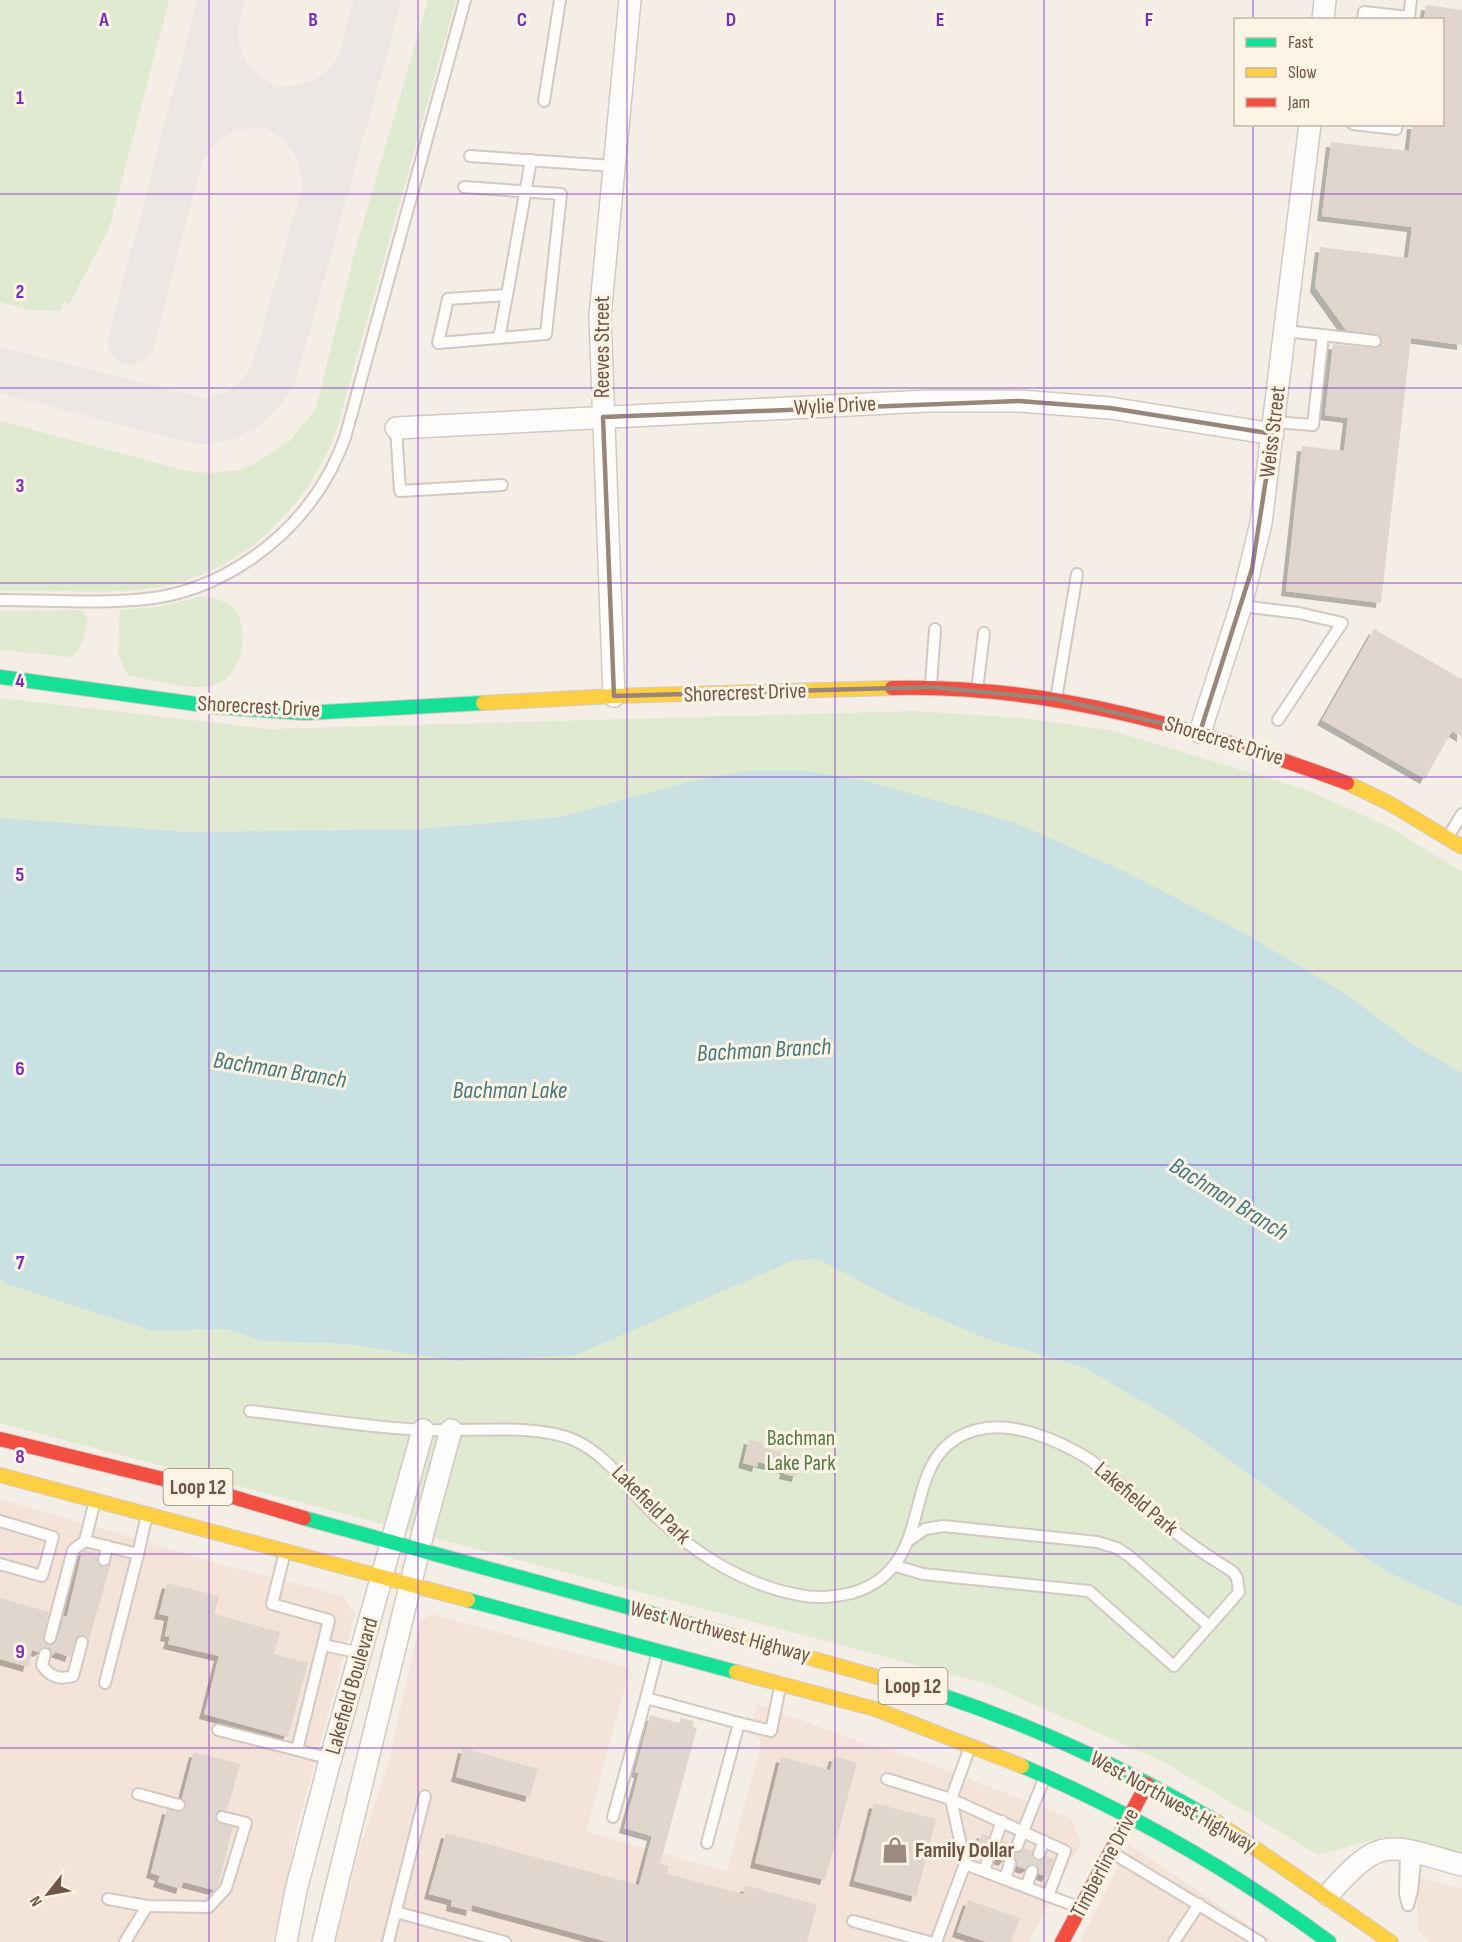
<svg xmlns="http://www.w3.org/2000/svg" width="1462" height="1942" font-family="'Sofia Sans Condensed',sans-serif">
  <defs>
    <filter id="shadow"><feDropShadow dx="-5" dy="5" stdDeviation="0" flood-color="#0004"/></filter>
  </defs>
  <rect width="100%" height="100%" fill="#f4eee6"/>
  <!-- commercial -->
  <g fill="#f4e3d9">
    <path d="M 0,1499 L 232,1567 L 343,1596 L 355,1614 L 298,1824 L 273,1942 L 0,1942 Z"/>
    <path d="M 431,1614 L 630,1668 L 586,1832 L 727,1871 L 761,1744 L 759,1738 L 749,1734 L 757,1704 L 880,1749 L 885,1747 L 1071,1818 L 1081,1843 L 1029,1942 L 335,1942 L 360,1847 L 388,1764 L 420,1622 Z"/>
    <path d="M 1129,1844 L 1273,1942 L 1080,1942 Z"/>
    <path d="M 1418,1877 L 1462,1889 L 1462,1942 L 1430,1942 L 1417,1930 Z"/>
  </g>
  <!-- green -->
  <g fill="#e0ead1">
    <path d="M 0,0 L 169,0 L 109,229 L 69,304 L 63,302 L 61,311 L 30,310 L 0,302 Z"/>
    <path d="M 428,0 L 456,0 L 336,432 C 304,516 230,583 137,590 C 92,594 45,589 0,591 L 0,421 L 187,471 L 210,473 L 239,470 L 256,463 L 290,441 L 316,409 L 353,258 Z"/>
    <path d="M 203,596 C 216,598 228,601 236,612 C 249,631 242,673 220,683 C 194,694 155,680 128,675 L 118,655 L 120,610 L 159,607 Z"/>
    <path d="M 77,610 L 82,611 L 88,619 L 81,646 L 71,657 L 0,650 L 0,611 Z"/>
    <path d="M 0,698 L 268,729 L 915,711 L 1021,718 L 1110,730 L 1307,790 L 1389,827 L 1462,872 L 1462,1073 L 1413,1044 L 1346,994 L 1248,935 L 1128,873 L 748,771 L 695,780 L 560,817 L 415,829 L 188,832 L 9,821 L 0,818 Z"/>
    <path d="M 818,1259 L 897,1301 L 987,1339 L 1085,1368 L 1170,1418 L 1385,1571 L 1462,1607 L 1462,1857 L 1383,1837 L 1318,1855 L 1164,1762 L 988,1684 L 0,1423 L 0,1279 L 6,1284 L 152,1331 L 228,1329 L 260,1341 L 349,1344 L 792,1261 Z"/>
  </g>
  <!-- water -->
  <path fill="#c9e1e3" d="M 748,771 L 808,771 L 867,781 L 1016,823 L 1128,873 L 1248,935 L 1346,994 L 1413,1044 L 1462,1073 L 1462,1607 L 1385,1571 L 1170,1418 L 1085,1368 L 987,1339 L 897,1301 L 818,1259 L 792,1261 L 576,1355 L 456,1361 L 349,1344 L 260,1341 L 228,1329 L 152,1331 L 6,1284 L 0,1279 L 0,818 L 188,832 L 415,829 L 560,817 L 695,780 Z"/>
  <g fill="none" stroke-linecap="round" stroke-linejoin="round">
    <!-- taxiway -->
    <g stroke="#ece7e4" stroke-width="46">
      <path d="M 181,152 C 199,120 225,102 264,105 C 230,89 214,62 214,25"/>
      <path d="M 326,187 C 324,152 310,124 278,109 C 314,111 340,97 360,66"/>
      <path d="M 131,342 L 221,0"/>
      <path d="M 0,370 L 200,421 C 234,419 258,404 274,373 L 378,0"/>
    </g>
  </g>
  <!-- building -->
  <g fill="#e0d6ce" filter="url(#shadow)">
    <path d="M 1426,5 L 1462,10 L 1462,345 L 1411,338 L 1381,603 L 1286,591 L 1302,446 L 1344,451 L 1348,418 L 1325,415 L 1333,344 L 1375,348 L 1381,346 L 1382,341 L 1376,334 L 1346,330 L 1315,287 L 1320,247 L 1408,258 L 1412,227 L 1322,216 L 1331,142 L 1409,151 L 1412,124 L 1443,124 L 1443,20 L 1424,20 Z"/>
    <path d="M 1374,629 L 1462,679 L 1462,737 L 1452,731 L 1425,779 L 1322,720 Z"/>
    <path d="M 749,1439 L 763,1443 L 762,1447 L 801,1457 L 797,1477 L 784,1474 L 785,1469 L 758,1462 L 757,1467 L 743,1463 Z"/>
    <path d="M 85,1550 L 98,1554 L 97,1562 L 102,1567 L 111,1563 L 89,1640 L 84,1635 L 77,1636 L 70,1657 L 55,1652 L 52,1656 L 51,1649 L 46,1647 L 38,1652 L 32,1650 L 28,1667 L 0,1659 L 0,1598 L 49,1612 L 43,1639 L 48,1645 L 53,1645 L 57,1640 L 64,1616 L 67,1616 L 82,1552 Z"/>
    <path d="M 167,1583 L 219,1596 L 214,1614 L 280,1632 L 274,1654 L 308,1663 L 288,1737 L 204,1714 L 219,1656 L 168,1644 L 170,1637 L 165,1636 L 169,1616 L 159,1614 Z"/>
    <path d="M 650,1715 L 679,1723 L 681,1718 L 694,1721 L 693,1727 L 697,1728 L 660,1864 L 669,1866 L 667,1874 L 743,1894 L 745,1887 L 749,1886 L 817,1905 L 807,1942 L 608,1942 L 472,1905 L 471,1911 L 451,1906 L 452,1900 L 429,1894 L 446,1833 L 639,1885 L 652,1836 L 624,1828 L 639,1773 L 635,1772 Z"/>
    <path d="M 463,1748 L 538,1769 L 530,1797 L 456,1777 Z"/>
    <path d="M 194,1752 L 240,1764 L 227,1810 L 219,1810 L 215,1816 L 217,1823 L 233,1827 L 218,1886 L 214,1890 L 183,1882 L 181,1889 L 158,1882 L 160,1876 L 151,1873 L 167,1809 L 180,1812 L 186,1807 L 182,1798 Z"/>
    <path d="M 834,1756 L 857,1763 L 825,1880 L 755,1863 L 781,1757 L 830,1770 Z"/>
    <path d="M 874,1803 L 936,1819 L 916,1897 L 854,1881 Z"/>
    <path d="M 982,1833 L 989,1836 L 990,1842 L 994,1845 L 1003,1841 L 1010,1843 L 1011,1850 L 1015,1853 L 1024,1848 L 1032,1851 L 1033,1858 L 1037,1861 L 1046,1856 L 1054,1859 L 1047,1877 L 1039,1874 L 1038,1867 L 1034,1864 L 1025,1869 L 1017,1866 L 1017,1861 L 1013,1856 L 1008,1856 L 1003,1861 L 996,1858 L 992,1849 L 987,1849 L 982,1853 L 975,1851 Z"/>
    <path d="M 968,1900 L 1020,1918 L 1011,1942 L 987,1942 L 957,1932 Z"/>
  </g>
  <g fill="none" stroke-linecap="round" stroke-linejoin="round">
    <defs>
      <g id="lane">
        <path d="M 1409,17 L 1411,0"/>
        <path d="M 1363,20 L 1364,12 L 1409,17 L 1409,20"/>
        <path d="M 544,101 L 560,0"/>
        <path d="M 1353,124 L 1396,129 L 1397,124"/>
        <path d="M 470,156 L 613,166"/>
        <path d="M 464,187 L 561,194 L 546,334 L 438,343 L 448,299 L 507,295 L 531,160"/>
        <path d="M 1286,331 L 1375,341"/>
        <path d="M 499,338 L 507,295"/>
        <path d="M 1274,422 L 1313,425 L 1323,335"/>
        <path d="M 396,428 L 400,491 L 502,485"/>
        <path d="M 0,600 C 48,600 98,604 146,599 C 221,591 292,540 328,475 C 335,463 340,450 345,438 L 465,0"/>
        <path d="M 1241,606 L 1299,613 L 1342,623 L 1278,720"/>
        <path d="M 931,684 L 935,629"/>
        <path d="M 977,690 L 984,633"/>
        <path d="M 1056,699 L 1077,574"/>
        <path d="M 1448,837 L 1462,814"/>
        <path d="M 250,1411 C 308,1417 368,1428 426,1430 C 470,1432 533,1423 574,1440 C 605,1454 621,1479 643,1503 C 684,1547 739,1584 799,1595 C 817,1599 834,1597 852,1593 C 944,1566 892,1453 976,1430 C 1012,1420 1058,1440 1089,1459 C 1098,1465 1107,1474 1116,1481 C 1137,1499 1158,1518 1179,1535 C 1196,1549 1215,1560 1233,1572 L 1237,1578 L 1239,1592 L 1174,1666 L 1089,1591 L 923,1574 L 896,1566"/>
        <path d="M 94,1504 L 85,1541 L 138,1554 L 146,1519"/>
        <path d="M 0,1521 L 53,1537 L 42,1576 L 0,1564"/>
        <path d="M 908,1541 L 925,1529 L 943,1526 L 1097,1542 L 1117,1548 L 1129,1556 L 1209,1626"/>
        <path d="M 284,1556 L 272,1604 L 329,1620 L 297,1750 L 331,1759"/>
        <path d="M 104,1560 L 107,1546"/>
        <path d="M 50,1638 L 73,1550 L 85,1541"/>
        <path d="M 323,1645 L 361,1653"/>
        <path d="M 45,1654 L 42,1665 C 50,1677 59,1680 73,1676 L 82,1642"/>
        <path d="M 105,1683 L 138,1554"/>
        <path d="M 646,1698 L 657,1655"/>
        <path d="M 739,1723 L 771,1731 L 780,1687"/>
        <path d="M 218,1730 L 297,1750"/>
        <path d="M 970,1747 L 951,1799 L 965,1864 L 1078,1907"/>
        <path d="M 887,1779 L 951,1799 L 1065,1851 L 1048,1896"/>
        <path d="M 138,1794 L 179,1805"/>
        <path d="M 613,1817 L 646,1698 L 739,1723 L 707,1843"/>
        <path d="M 996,1838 L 1002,1821"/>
        <path d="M 1017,1846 L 1044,1779"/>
        <path d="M 1406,1850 L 1405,1894 L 1408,1905"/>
        <path d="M 1111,1852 L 1260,1942"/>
        <path d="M 1039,1854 L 1044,1841"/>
        <path d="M 984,1871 L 989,1856"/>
        <path d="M 1005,1879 L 1010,1863"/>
        <path d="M 1026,1887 L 1032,1871"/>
        <path d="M 108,1899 L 147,1906 L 209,1907 L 226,1888 L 246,1823 L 222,1817"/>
        <path d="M 1408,1905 L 1412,1891 L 1416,1853"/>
        <path d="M 396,1912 L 505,1942"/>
        <path d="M 853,1921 L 929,1942"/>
        <path d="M 125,1942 L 147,1906"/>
        <path d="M 388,1942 L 425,1796"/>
        <path d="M 936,1942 L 965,1864"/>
        <path d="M 1174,1942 L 1199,1904"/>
      </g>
      <g id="street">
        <path d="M 1323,20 L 1325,0"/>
        <path d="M 396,428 L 927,401 L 1019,401 L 1110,408 L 1273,434"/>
        <path d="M 614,696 L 600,316 L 630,0"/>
        <path d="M 1200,732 L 1241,606 L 1261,523 L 1310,124"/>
        <path d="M 1328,1895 C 1382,1833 1389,1845 1462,1865"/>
        <path d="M 286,1942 L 296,1890 L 328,1768 L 423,1430"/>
        <path d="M 323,1942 L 425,1525 L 451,1430"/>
      </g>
      <g id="fast">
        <path d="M 0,677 L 218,707 L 305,713 L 483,703"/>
        <path d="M 304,1518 L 715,1631"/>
        <path d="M 468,1600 L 736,1672"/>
        <path d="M 941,1695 C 1037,1727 1130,1771 1217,1822"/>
        <path d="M 1022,1766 C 1132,1813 1233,1871 1329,1942"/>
      </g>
      <g id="slow">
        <path d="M 483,703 L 614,696 L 892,688"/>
        <path d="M 1347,783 L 1389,803 L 1462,847"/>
        <path d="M 0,1475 L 468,1600"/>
        <path d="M 715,1631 L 941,1695"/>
        <path d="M 736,1672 L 875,1709 L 1022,1766"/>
        <path d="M 1217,1822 L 1391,1942"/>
      </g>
      <g id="jam">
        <path d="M 892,688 C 1051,684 1200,729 1347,783"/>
        <path d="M 0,1439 L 216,1492 L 304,1518"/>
        <path d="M 1062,1942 L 1147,1784"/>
      </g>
    </defs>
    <!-- lane casing -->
    <use href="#lane" stroke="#d2c9c2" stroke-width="14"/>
    <!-- street casing -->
    <use href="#street" stroke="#d2c9c2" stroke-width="24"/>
    <!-- fast casing -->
    <use href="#fast" stroke="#d4cbc3" stroke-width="16"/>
    <!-- slow casing -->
    <use href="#slow" stroke="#d4cbc3" stroke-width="16"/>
    <!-- jam casing -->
    <use href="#jam" stroke="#d4cbc3" stroke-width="16"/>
    <!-- lane -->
    <use href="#lane" stroke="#fdfcfb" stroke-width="10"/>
    <!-- street -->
    <use href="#street" stroke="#fdfcfb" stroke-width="21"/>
    <!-- fast -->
    <use href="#fast" stroke="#16e098" stroke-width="14"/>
    <!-- slow -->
    <use href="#slow" stroke="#ffcf43" stroke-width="14"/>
    <!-- jam -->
    <use href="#jam" stroke="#f24e42" stroke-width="14"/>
  </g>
  <!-- marked area -->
  <path fill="none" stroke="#99867a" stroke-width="4.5" stroke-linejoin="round" d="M 1019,401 L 1110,408 L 1273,434 L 1252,569 L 1200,732 L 1056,699 L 931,687 L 614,696 L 603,417 Z"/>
  <!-- grid -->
  <path fill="none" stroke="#7b2cbf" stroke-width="1.5" stroke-opacity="0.55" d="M 209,0 L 209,1942M 418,0 L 418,1942M 627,0 L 627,1942M 835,0 L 835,1942M 1044,0 L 1044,1942M 1253,0 L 1253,20M 1253,124 L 1253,1942M 0,194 L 1462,194M 0,388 L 1462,388M 0,583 L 1462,583M 0,777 L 1462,777M 0,971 L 1462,971M 0,1165 L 1462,1165M 0,1359 L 1462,1359M 0,1554 L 1462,1554M 0,1748 L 1462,1748"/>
  <!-- icons -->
  <defs>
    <symbol id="shop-bare" viewBox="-9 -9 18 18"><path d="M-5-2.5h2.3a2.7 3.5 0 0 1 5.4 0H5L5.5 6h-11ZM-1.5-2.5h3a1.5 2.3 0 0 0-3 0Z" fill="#9e8b80" stroke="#fef4e5" stroke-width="2.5" paint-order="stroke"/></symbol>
  </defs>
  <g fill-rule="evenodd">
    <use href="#shop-bare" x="876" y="1831" width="38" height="38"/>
  </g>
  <g text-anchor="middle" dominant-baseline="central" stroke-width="6" stroke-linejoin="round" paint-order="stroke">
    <!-- shield labels -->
    <g fill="#fef4e5" stroke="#9a8578" stroke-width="1.5">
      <rect x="163.5" y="1469" width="69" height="36" rx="4.5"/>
      <rect x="878.5" y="1668" width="69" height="36" rx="4.5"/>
    </g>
    <g font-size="21" font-weight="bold" fill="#6f5649">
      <text x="198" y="1487">Loop 12</text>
      <text x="913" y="1686">Loop 12</text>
    </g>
    <!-- street labels -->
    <g font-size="22" fill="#6f5649" stroke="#fef4e5">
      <text transform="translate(602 347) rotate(-90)">Reeves Street</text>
      <text transform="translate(835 406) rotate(-3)">Wylie Drive</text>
      <text transform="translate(1273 432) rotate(-83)">Weiss Street</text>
      <text transform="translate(745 693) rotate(-2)">Shorecrest Drive</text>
      <text transform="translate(259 707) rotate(3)">Shorecrest Drive</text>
      <text transform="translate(1224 741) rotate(17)">Shorecrest Drive</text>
      <text transform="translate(1136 1499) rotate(40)">Lakefield Park</text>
      <text transform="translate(651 1505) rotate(45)">Lakefield Park</text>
      <text transform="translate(720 1632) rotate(15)">West Northwest Highway</text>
      <text transform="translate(352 1686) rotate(-74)">Lakefield Boulevard</text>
      <text transform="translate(1173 1802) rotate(29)">West Northwest Highway</text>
      <text transform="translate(1105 1863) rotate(-62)">Timberline Drive</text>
    </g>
    <!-- park labels -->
    <g font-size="22" fill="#557a45" stroke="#fef4e5">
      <text x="801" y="1438">Bachman<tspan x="801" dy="25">Lake Park</tspan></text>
    </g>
    <!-- poi labels -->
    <g font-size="22" font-weight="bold" fill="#6f5649" stroke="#fef4e5" text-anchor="start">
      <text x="915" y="1850">Family Dollar</text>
    </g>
    <!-- water labels -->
    <g font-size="24" font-style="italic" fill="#457881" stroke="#fef4e5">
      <text transform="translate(764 1050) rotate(-3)">Bachman Branch</text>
      <text transform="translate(280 1070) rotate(9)">Bachman Branch</text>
      <text x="510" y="1090">Bachman Lake</text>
      <text transform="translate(1229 1199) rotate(32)">Bachman Branch</text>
    </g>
  </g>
  <g font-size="20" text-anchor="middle" font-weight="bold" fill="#7b2cbf" stroke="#fef4e5" stroke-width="6" stroke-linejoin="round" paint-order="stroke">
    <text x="104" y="26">A</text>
    <text x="313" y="26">B</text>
    <text x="522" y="26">C</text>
    <text x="731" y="26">D</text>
    <text x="940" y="26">E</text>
    <text x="1149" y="26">F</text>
    <text x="20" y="104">1</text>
    <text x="20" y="298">2</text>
    <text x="20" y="492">3</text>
    <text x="20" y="687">4</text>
    <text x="20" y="881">5</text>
    <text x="20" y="1075">6</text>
    <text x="20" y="1269">7</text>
    <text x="20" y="1463">8</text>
    <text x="20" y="1658">9</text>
  </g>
  <!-- legend -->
  <rect x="1234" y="18" width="210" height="108" fill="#fef4e5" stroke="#c5b5a7" stroke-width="1.5"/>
  <rect x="1246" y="38" width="30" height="9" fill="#16e098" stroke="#c5b5a7" stroke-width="1.5"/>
  <text x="1288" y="48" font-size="18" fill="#6f5649">Fast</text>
  <rect x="1246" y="68" width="30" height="9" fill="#ffcf43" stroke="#c5b5a7" stroke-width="1.5"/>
  <text x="1288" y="78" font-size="18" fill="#6f5649">Slow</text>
  <rect x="1246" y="98" width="30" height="9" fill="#f24e42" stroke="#c5b5a7" stroke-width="1.5"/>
  <text x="1288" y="108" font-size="18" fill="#6f5649">Jam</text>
  <!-- north arrow -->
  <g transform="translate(48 1894) rotate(239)" stroke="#fef4e5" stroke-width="4.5" paint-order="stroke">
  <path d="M0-4.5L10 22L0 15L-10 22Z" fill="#6f5649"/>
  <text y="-9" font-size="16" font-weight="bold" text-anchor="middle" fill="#6f5649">N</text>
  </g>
</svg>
